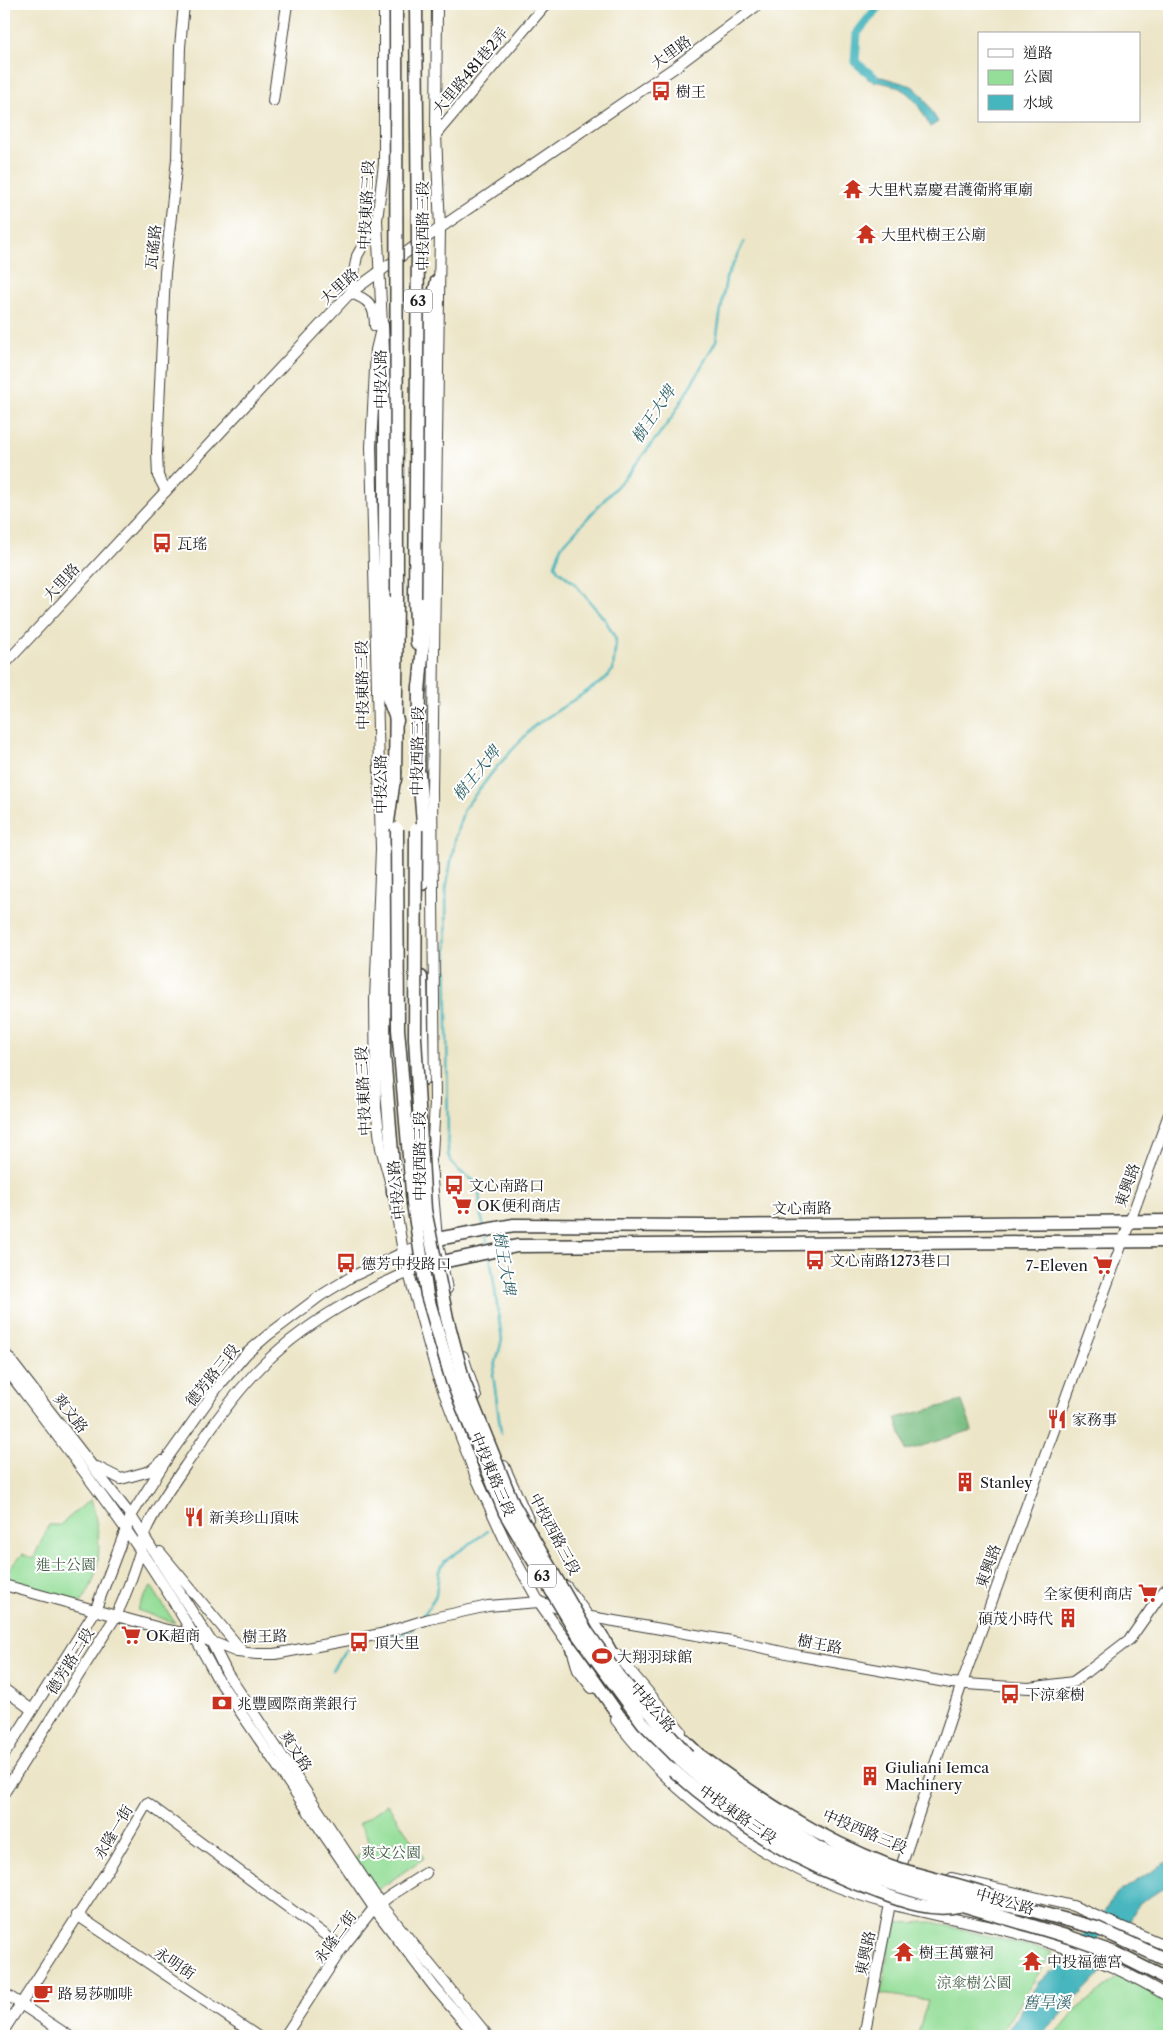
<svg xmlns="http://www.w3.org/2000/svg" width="1173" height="2040" font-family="'Libre Caslon Text','Noto Serif TC',serif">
  <rect width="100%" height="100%" fill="#fff"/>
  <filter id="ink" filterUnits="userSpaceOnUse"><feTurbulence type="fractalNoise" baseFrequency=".02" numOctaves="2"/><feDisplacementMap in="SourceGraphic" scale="10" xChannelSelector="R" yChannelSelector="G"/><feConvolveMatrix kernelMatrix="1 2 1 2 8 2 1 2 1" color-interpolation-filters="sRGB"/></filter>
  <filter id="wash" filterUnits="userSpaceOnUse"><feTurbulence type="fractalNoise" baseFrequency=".0096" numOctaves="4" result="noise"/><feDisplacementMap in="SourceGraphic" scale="20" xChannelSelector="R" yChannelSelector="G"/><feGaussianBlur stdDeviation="1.12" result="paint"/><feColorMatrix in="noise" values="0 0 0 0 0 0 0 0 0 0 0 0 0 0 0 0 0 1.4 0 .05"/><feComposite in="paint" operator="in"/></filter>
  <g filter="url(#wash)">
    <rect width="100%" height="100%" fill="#ece5c7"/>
    <!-- green -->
    <g fill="#95de99" stroke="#587d5a">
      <path d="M 91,1499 C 101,1536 105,1572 80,1604 L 4,1581 L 5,1572 L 23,1554 L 33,1559 L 49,1525 L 60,1525 Z"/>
      <path d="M 151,1586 L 175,1623 L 137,1610 Z"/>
      <path d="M 387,1804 L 424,1858 L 376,1891 L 356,1858 L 367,1845 L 369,1839 L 359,1824 Z"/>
      <path d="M 932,1922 L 1052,1952 L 999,2036 L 917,2036 L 928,2000 L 881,1994 L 893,1923 Z"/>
      <circle cx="162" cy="1958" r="6"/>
      <path d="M 1117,1978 L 1129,1980 L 1169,2002 L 1169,2036 L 1054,2036 L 1074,2012 Z"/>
    </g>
    <!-- forest -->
    <path fill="#78bd81" stroke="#4a6c4e" d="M 962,1401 L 972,1430 L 906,1451 L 896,1418 Z"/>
    <!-- water -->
    <g fill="#46b6be" stroke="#31696d">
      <path d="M 865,72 L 912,86 L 922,95 L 938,122 L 930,127 C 920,107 911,89 888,84 C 881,82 875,82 868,79 Z"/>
      <path d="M 1169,1860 L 1169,1884 L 1138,1905 L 1100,1974 L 1040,2036 L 1004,2036 L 1038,1983 L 1051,1971 L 1054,1973 L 1050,1979 L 1057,1987 L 1067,1979 L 1110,1902 L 1118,1893 Z"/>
    </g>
    <!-- pier -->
    <path fill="#ece5c7" d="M 1100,1915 L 1129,1926 L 1105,1971 L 1075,1960 Z"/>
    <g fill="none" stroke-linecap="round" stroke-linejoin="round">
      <!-- stream -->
      <g stroke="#46b6be" stroke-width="2.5">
        <path d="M 484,1227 L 480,1212 L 479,1185 C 467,1174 453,1172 448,1154 L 446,888 L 456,835 L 464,809 L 495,769 L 534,726 L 604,680 L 613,670 L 616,640 L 606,621 L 574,583 L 558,570 L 555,565 L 561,547 L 628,474 L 671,419 L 716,341 L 726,278 L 744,242"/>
        <path d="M 486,1235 L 488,1247"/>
        <path d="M 490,1255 L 502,1340 L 493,1374 L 501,1433"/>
        <path d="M 423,1617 L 436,1595 L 439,1571 L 445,1561 L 488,1531"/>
        <path d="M 383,1638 L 403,1634 L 413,1629"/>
        <path d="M 332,1670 L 346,1649 L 365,1642"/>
      </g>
      <!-- canal -->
      <path stroke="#46b6be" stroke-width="9" d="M 874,77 L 855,62 L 857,33 L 880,4"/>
      <!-- river -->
      <path stroke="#46b6be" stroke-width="15" d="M 1042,1999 L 1103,1920"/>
    </g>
  </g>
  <g filter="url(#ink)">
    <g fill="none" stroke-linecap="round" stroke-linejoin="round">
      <defs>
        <g id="minor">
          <path d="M 384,4 L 384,164 L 377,220 L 382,325 L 376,350 L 371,447 L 381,849 L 375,1000 L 376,1108 L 381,1148 L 393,1192 L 403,1252 L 437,1374 L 476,1477 L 507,1545 L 539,1602 L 572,1649 L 578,1670 L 592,1688"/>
          <path d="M 273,101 L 287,4"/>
          <path d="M 436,134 L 546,4"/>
          <path d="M 375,326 C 375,306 369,299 350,293 L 357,256 L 377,220"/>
          <path d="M 166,491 L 158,476 L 157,452 L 165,273 L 177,159 L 180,47 L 184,4"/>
          <path d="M 4,665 L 350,293 L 440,228 L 674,68 L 759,4"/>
          <path d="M 432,1155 L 435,1103 L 432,790 L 440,228 L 436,134 L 437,4"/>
          <path d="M 431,1169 L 437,1239 L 447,1289"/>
          <path d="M 4,1352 L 131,1516 L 212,1643 L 227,1673 L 380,1903 L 488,2036"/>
          <path d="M 463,1356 L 476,1397"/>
          <path d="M 4,1366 C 80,1466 158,1564 216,1676 L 374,1908 L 435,1988 L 476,2036"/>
          <path d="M 504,1466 L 528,1519"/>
          <path d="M 97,1467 L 121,1479 L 150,1471 L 162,1461"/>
          <path d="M 160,1552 L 243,1652"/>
          <path d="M 4,1585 L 167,1630 L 195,1635 L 237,1652 L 257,1654 L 275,1654 L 349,1640 L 381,1634 L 429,1619 L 488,1606 L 539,1602 L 567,1611"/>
          <path d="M 566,1586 L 605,1639"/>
          <path d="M 585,1616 L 737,1642 L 800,1656 L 951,1683 L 1029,1688 L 1073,1682 L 1087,1672 L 1130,1639 L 1163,1592 L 1169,1587"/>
          <path d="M 616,1654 L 681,1731"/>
          <path d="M 4,1689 L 32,1710"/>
          <path d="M 616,1720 C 683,1809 782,1875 890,1904 C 945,1919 1003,1926 1056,1945 C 1096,1958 1133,1975 1169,1997"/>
          <path d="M 4,1755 L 95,1611 L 131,1516 L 170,1454 L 217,1388 L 246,1354 L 268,1335 L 320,1296 L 351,1277 L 426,1242"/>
          <path d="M 4,1793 L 116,1616 C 126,1595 134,1572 141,1549 C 142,1544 142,1539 144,1534 C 156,1507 175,1481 192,1456 C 211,1427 232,1398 256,1372 C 298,1327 371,1284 429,1265"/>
          <path d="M 898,1876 L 962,1683 L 1169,1114"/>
          <path d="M 952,1878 L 1073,1906 L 1169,1947"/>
          <path d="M 77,1915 L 257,2036"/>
          <path d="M 4,1993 L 69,2036"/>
          <path d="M 4,2030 L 112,1863 L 147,1803 L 343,1948"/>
          <path d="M 285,2036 L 343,1947 L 374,1908 L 390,1896 L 426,1873"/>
          <path d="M 864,2036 L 891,1899"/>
        </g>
        <g id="major">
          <path d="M 382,325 L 385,406 L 385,690 L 397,721"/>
          <path d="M 415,598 L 417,643"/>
          <path d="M 419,692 L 425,621 L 429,316 L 437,281"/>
          <path d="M 419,774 L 423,823 L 422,884"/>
          <path d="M 395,780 L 397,597"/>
          <path d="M 418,782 L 419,685"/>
          <path d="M 421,977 L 423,1079"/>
          <path d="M 426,1139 L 431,1176"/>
          <path d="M 393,1192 L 393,1165 L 384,1054 L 387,829 L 395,772"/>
          <path d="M 437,1239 L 514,1225 L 711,1226 L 1169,1221"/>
          <path d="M 442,1262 L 517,1246 L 1169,1241"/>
          <path d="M 600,1633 L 620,1669"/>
          <path d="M 572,1649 L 619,1716 L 673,1770"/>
          <path d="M 669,1726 L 698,1754"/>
        </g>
      </defs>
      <!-- minor casing -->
      <use href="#minor" stroke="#3b3a36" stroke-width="12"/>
      <!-- major casing -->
      <use href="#major" stroke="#3b3a36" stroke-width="15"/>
      <!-- minor -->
      <use href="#minor" stroke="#fff" stroke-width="10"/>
      <!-- major -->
      <use href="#major" stroke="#fff" stroke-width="12"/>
      <defs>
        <g id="major-bridge">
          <path d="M 396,4 L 397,597"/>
          <path d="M 415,598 L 418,246 L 416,4"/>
          <path d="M 397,829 L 398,1029 L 413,1203 L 427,1295 L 452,1381 L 505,1513 L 578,1635 L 643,1723 L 680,1760 L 720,1795 L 788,1841 L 855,1873 L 1069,1937 L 1115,1953 L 1169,1980"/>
          <path d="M 416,830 L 415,1038 L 425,1210 L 447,1318 L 464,1382 L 513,1504 L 587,1632 L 619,1677 L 691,1759 L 729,1790 L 820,1849 L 951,1895 L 1026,1909 L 1097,1928 L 1169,1961"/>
          <path d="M 698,1754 C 758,1798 818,1839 888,1865 C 924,1878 962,1884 998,1898"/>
          <path d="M 673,1770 C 735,1825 799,1864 878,1892 C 904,1902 932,1912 959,1906"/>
        </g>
      </defs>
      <!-- major-bridge casing -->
      <use href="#major-bridge" stroke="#3b3a36" stroke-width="15" stroke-linecap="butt"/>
      <!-- major-bridge -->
      <use href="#major-bridge" stroke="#fff" stroke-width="12"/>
    </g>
  </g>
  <!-- icons -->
  <defs>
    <symbol id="bus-bare" viewBox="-9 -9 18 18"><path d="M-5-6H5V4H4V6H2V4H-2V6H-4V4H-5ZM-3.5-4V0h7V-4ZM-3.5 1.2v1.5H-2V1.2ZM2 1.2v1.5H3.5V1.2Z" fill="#c8321e" stroke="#fff" stroke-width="2.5" paint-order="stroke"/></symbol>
    <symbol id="temple-bare" viewBox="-9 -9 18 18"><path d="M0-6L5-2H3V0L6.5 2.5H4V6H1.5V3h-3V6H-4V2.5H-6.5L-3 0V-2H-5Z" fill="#c8321e" stroke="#fff" stroke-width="2.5" paint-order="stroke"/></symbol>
    <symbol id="supermarket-bare" viewBox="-9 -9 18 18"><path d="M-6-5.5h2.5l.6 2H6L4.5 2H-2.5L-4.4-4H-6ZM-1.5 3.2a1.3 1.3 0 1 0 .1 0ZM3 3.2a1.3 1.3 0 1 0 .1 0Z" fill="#c8321e" stroke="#fff" stroke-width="2.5" paint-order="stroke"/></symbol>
    <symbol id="restaurant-bare" viewBox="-9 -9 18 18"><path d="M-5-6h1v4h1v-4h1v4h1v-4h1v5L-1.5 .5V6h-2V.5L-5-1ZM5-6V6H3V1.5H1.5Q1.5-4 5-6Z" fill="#c8321e" stroke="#fff" stroke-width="2.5" paint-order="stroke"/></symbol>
    <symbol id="building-bare" viewBox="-9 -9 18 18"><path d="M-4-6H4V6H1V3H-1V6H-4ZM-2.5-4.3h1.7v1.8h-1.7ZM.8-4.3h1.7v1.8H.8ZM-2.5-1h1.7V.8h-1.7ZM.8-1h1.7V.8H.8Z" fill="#c8321e" stroke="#fff" stroke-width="2.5" paint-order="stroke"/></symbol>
    <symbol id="stadium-bare" viewBox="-9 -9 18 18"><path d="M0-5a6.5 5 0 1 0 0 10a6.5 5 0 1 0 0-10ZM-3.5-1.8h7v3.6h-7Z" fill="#c8321e" stroke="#fff" stroke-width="2.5" paint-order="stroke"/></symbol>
    <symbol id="bank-bare" viewBox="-9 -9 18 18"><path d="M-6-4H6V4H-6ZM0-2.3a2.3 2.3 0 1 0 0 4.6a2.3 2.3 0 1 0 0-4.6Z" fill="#c8321e" stroke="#fff" stroke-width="2.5" paint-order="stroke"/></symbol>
    <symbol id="cafe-bare" viewBox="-9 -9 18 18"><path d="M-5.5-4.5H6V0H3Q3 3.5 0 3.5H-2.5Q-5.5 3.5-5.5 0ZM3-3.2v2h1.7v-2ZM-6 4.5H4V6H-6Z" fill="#c8321e" stroke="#fff" stroke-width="2.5" paint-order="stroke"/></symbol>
  </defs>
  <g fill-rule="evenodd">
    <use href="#bus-bare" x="647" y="77" width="28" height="28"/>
    <use href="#temple-bare" x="839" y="175" width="28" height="28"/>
    <use href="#temple-bare" x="852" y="220" width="28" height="28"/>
    <use href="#bus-bare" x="148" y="529" width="28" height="28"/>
    <use href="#bus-bare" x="440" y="1171" width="28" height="28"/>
    <use href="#supermarket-bare" x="448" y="1191" width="28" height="28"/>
    <use href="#bus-bare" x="801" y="1246" width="28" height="28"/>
    <use href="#bus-bare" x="332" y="1249" width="28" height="28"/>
    <use href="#supermarket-bare" x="1089" y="1251" width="28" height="28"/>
    <use href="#restaurant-bare" x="1043" y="1405" width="28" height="28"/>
    <use href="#building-bare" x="951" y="1468" width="28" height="28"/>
    <use href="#restaurant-bare" x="180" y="1503" width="28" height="28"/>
    <use href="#supermarket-bare" x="1134" y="1579" width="28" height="28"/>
    <use href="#building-bare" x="1054" y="1604" width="28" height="28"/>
    <use href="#supermarket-bare" x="117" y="1621" width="28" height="28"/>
    <use href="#bus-bare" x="345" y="1628" width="28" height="28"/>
    <use href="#stadium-bare" x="588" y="1642" width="28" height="28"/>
    <use href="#bus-bare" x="996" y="1680" width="28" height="28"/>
    <use href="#bank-bare" x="208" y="1689" width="28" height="28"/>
    <use href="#building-bare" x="856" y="1762" width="28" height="28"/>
    <use href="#temple-bare" x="890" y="1938" width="28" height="28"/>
    <use href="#temple-bare" x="1018" y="1947" width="28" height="28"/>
    <use href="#cafe-bare" x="29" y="1979" width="28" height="28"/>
  </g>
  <g text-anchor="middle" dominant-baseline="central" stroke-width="4" stroke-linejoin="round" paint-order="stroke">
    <!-- shield labels -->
    <g fill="#fff" stroke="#606060" stroke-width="1">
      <rect x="404" y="289.5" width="28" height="23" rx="4"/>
      <rect x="528" y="1564.5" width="28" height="23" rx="4"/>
    </g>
    <g font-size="14" font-weight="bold" fill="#1c1c1c">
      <text x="418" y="301">63</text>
      <text x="542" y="1576">63</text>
    </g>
    <!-- street labels -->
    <g font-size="15" fill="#1c1c1c" stroke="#fff">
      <text transform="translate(671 52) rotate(-36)">大里路</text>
      <text transform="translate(470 71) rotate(-50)">大里路481巷2弄</text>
      <text transform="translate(366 205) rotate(-87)">中投東路三段</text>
      <text transform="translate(422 226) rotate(-90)">中投西路三段</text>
      <text transform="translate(153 247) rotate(-84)">瓦磘路</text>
      <text transform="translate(339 286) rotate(-42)">大里路</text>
      <text transform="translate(380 379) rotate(-90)">中投公路</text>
      <text transform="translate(61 582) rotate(-47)">大里路</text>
      <text transform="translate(362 685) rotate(-91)">中投東路三段</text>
      <text transform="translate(417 751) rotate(-89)">中投西路三段</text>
      <text transform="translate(380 784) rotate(-90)">中投公路</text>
      <text transform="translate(363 1091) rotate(-93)">中投東路三段</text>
      <text transform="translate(419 1156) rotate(-90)">中投西路三段</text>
      <text transform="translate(1127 1185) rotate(-70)">東興路</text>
      <text transform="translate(396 1190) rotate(-96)">中投公路</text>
      <text transform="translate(802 1208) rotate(-1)">文心南路</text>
      <text transform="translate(212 1375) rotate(-51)">德芳路三段</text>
      <text transform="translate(71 1413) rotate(52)">爽文路</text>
      <text transform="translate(493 1474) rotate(67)">中投東路三段</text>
      <text transform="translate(555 1534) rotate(62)">中投西路三段</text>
      <text transform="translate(988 1566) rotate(-70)">東興路</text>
      <text transform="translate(265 1636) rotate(-1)">樹王路</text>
      <text transform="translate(820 1644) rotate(11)">樹王路</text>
      <text transform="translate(70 1661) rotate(-58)">德芳路二段</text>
      <text transform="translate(653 1707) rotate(49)">中投公路</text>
      <text transform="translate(296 1751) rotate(57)">爽文路</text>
      <text transform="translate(738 1814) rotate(35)">中投東路三段</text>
      <text transform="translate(865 1831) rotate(23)">中投西路三段</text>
      <text transform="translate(113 1832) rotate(-59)">永隆一街</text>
      <text transform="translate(1005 1901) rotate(16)">中投公路</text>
      <text transform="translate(335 1937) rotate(-54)">永隆二街</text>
      <text transform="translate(865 1953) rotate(-78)">東興路</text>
      <text transform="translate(175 1963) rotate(34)">永明街</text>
    </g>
    <!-- poi labels -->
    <g font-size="15" fill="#1c1c1c" stroke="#fff" text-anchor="start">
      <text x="676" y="91">樹王</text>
      <text x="868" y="189">大里杙嘉慶君護衛將軍廟</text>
      <text x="881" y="234">大里杙樹王公廟</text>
      <text x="177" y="543">瓦瑤</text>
      <text x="469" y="1185">文心南路口</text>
      <text x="477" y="1205">OK便利商店</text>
      <text x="830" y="1260">文心南路1273巷口</text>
      <text x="361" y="1263">德芳中投路口</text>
      <text x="1088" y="1265" text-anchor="end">7-Eleven</text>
      <text x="1072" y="1419">家務事</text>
      <text x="980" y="1482">Stanley</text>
      <text x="209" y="1517">新美珍山頂味</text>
      <text x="1133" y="1593" text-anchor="end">全家便利商店</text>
      <text x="1053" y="1618" text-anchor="end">碩茂小時代</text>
      <text x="146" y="1635">OK超商</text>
      <text x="374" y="1642">頂大里</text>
      <text x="617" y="1656">大翔羽球館</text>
      <text x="1025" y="1694">下涼傘樹</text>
      <text x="237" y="1703">兆豐國際商業銀行</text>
      <text x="885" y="1767">Giuliani Iemca<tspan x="885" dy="17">Machinery</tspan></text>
      <text x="919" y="1952">樹王萬靈祠</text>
      <text x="1047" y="1961">中投福德宮</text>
      <text x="58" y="1993">路易莎咖啡</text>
    </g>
    <!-- park labels -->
    <g font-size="15" fill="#466048" stroke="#fff">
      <text x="66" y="1564">進士公園</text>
      <text x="391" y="1852">爽文公園</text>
      <text x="974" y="1982">涼傘樹公園</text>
    </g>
    <!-- water labels -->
    <g font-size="16" font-style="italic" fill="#2f6165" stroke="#fff">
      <text transform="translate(653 414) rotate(-56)">樹王大埤</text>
      <text transform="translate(476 773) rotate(-51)">樹王大埤</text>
      <text transform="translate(505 1263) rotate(80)">樹王大埤</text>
      <text x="1047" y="2002">舊旱溪</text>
    </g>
  </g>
  <!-- margin -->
  <rect width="1173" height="2040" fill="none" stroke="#fff" stroke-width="20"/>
  <!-- legend -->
  <rect x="978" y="32" width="162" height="90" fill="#ffffff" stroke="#a4a4a4"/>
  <rect x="988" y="49" width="25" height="8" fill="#ffffff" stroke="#a4a4a4"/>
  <text x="1023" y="58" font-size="15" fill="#1c1c1c">道路</text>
  <rect x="988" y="70" width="25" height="15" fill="#95de99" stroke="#a4a4a4"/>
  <text x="1023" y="82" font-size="15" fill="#1c1c1c">公園</text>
  <rect x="988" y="95" width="25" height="15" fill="#46b6be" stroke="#a4a4a4"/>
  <text x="1023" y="108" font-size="15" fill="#1c1c1c">水域</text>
</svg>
